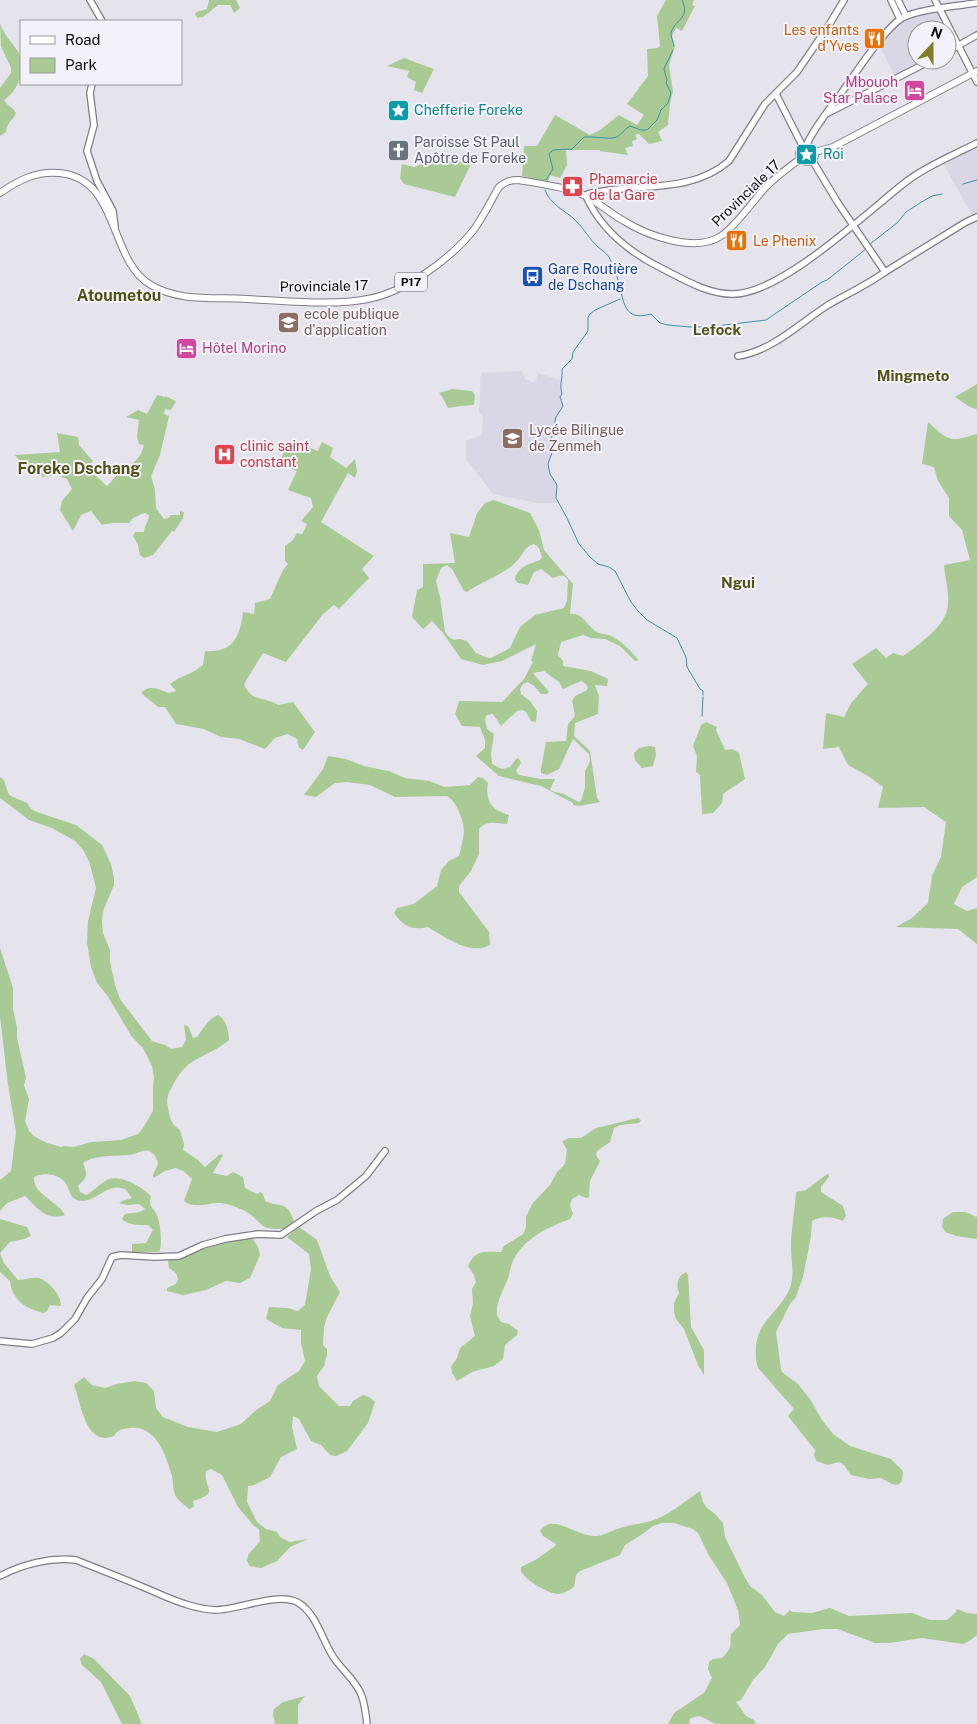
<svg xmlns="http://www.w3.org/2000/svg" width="977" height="1724" font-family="'Public Sans',sans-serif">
  <rect width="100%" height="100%" fill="#e5e4ed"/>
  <!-- built -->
  <g fill="#d9d6e6">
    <path d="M 938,11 L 955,46 L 947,50 L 947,30 L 917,30 L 917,60 L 928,60 L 896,77 L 879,45 L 888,33 L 903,19 L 917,14 Z"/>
    <path d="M 977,145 L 977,214 L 972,215 L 943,163 Z"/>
    <path d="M 522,371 L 525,379 L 535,383 L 538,373 L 561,380 L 559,384 L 562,394 L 560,397 L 563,406 L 556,417 L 551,441 L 553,450 L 548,464 L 550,474 L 557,485 L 556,498 L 558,503 L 537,503 L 493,494 L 466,459 L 466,441 L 482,435 L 483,418 L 479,412 L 481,373 Z"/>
  </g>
  <!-- green -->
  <g fill="#a9ca94" fill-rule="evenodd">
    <path d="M 209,0 L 236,0 L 240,8 L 234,13 L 230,5 L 218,5 L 203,17 L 197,18 L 195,14 L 197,12 L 207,9 Z"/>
    <path d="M 666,0 L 694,0 L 692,5 L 695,6 L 682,31 L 676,28 L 672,36 L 675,46 L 669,65 L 673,92 L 670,103 L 668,125 L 658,132 L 662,141 L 649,144 L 639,134 L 635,135 L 637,139 L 632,141 L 633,146 L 625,148 L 628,155 L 600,151 L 600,150 L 566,150 L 567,165 L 560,178 L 550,175 L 548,182 L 522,176 L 524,146 L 537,146 L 555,115 L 590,135 L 600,130 L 619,115 L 637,125 L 644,115 L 627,104 L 648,76 L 647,49 L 658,48 L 660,46 L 657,16 Z"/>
    <path d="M 0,23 C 3,34 11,41 17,50 C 28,67 19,90 4,100 C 7,106 13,107 16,113 C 13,121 8,120 6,132 L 0,136 L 0,88 L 11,73 L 11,68 L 1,46 Z"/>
    <path d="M 404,58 L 434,69 L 422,93 L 414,90 L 416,82 L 407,77 L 409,71 L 387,66 Z"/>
    <path d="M 441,156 L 471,164 L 455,197 L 404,184 L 400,178 L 402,164 L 414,167 Z"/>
    <path d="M 977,384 L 977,409 L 970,407 L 955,397 Z"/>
    <path d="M 452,389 L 472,391 L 475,395 L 474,405 L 460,406 L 448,408 L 442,396 L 439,393 Z"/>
    <path d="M 157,395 L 165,397 L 165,396 L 176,401 L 171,410 L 165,409 L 164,414 L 169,416 L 160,455 L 151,476 L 155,490 L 156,508 L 164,519 L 168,518 L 171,515 L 180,515 L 180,511 L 184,512 L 183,518 L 174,532 L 172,531 L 153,555 L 144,558 L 140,555 L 138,545 L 133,536 L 135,532 L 144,532 C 144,526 149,521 149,515 L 145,513 C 140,514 137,517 133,518 L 129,523 L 112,523 L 102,525 L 91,511 L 81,515 L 73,531 L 60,510 L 62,501 L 72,489 L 67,479 L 56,475 L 43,477 L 33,470 L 27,470 L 15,455 L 60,452 L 57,433 L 78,437 L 79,445 L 93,461 L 87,468 L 107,486 C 112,482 116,475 121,471 C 134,462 139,462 144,445 L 139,444 L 137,437 L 139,420 L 126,417 L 138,410 L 147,414 Z"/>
    <path d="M 928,422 C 950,442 949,442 977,434 L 977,877 L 962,887 L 954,904 L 967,911 L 977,908 L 977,944 L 958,929 L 896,927 L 912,918 L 928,903 L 932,876 L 941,857 L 946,822 L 924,807 L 878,808 L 883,787 L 868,776 L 848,765 L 839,747 L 823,749 L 826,713 L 844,717 L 851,703 L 868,684 L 852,664 L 876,648 L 886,658 L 893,653 L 903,656 C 919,644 947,626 948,604 C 949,591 945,577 944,565 L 970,560 L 962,530 L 949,516 L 949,498 L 938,481 L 934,467 L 922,464 Z"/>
    <path d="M 322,442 L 333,448 L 330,457 L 346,468 L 355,459 L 357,471 L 355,478 L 348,473 L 321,522 L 374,556 L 362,569 L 369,578 L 339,609 L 334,605 L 323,614 L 286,662 L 263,653 L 244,684 C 252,703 264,696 278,705 L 293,702 L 315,732 L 303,750 L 299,748 L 297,739 L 288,734 L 275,738 L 265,749 L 239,739 L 221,737 L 204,729 L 176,724 L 165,707 L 158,707 L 141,693 C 149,684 158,689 169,693 L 176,691 L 170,684 C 178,678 184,676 193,672 C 197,670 199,667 203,665 L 205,651 C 234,653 240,636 243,612 L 254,614 L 255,603 L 270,599 L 283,570 L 288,564 L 285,561 L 285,546 L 293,540 L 297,533 L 302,534 L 307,524 L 301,521 L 313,507 L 311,498 L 288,490 L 297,471 L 279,464 L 285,449 L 294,451 L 298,443 L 318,451 Z"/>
    <path d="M 494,500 L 530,513 L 539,530 L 544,550 L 573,584 L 570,614 C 582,612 586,624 595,631 C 600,635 607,633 613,637 C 624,643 631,652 639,660 L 635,661 L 620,646 L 605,639 L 591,638 L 583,635 L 561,642 L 558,655 L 563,661 L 563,666 L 591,671 L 608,679 L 607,686 L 595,685 L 599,696 L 598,714 L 575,723 L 574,736 L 590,751 L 597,798 L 600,802 L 579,806 L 573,805 L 573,803 L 541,786 L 499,776 L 476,756 L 485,748 L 485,740 L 480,727 L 462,726 L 455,714 L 459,701 L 502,702 L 524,679 L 533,662 L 531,661 L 536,644 L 502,661 L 483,665 L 461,659 L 443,633 L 432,621 L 423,629 L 412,617 L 417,590 L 423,587 L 423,564 L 455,563 L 450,533 L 469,537 L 477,513 L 485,503 ZM 534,544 L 539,548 L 542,557 L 540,560 C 529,564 517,567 515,580 L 518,583 L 528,585 L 534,572 L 541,569 L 553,578 C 559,576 564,573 568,580 L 567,601 L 564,608 L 535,615 L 520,627 L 510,648 L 491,658 L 485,657 L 476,653 L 467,641 L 460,639 L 454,640 L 449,637 L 445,632 L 440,597 L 436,581 L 441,568 L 447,565 L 452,569 L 464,591 L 467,592 C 482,581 501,576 515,563 C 522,557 524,546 534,544 ZM 544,671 L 559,682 L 563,689 L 581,681 L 585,683 L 588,687 L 587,690 L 575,696 L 572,701 L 575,716 L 568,724 L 566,741 L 546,742 L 541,769 L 541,773 L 547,775 L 559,769 L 573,739 L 589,754 L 590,761 L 585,771 L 585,787 L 581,801 L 579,802 C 574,800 572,798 567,796 C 562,792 556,793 550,790 L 555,779 L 541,779 L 519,775 L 516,771 L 521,763 L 519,758 L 516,759 L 510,767 L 502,769 L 492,764 L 491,754 L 494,734 L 487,729 L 485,719 L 487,715 L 493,714 L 501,726 L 517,711 L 522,710 L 526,712 L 531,721 L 536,722 L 537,711 L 530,701 L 521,694 L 520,689 L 523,684 L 528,682 L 534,686 L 541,694 L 547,694 L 549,692 L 533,673 Z"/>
    <path d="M 706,722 L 717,727 L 716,730 L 725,750 L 732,749 L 739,753 L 745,779 L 723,794 L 722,803 L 713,813 L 702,814 L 700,775 L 696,772 L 697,756 L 693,746 L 701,725 Z"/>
    <path d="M 649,746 L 655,747 L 656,755 L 653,766 L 642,768 L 635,760 L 634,753 L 639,748 Z"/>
    <path d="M 328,756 L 346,759 L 364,766 L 389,771 L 405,778 L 429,781 L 445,787 L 470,785 L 478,777 L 483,778 L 488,783 C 485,801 491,810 509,815 L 507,824 C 496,823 486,820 479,829 L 479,854 L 471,871 L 459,886 L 459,892 L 489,932 L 490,945 C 470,956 445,937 428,927 C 412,931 403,926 394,913 L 397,908 L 414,904 L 437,886 L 441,870 L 449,861 L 459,856 C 461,848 463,840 464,832 C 464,821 457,802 447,796 L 395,797 L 370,785 L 347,782 L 335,783 L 316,797 L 304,795 L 323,769 Z"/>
    <path d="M 0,777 L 4,780 L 8,793 L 11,796 L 27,803 L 31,809 L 37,812 L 76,825 L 102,845 L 111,864 L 114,878 L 114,885 L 103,911 L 102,922 L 103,933 L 110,950 L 110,961 L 115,985 L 120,999 L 152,1041 L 165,1045 L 171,1049 L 182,1047 L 186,1040 L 184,1025 L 188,1026 L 193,1038 L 197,1037 C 203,1029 208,1019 218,1015 C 226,1019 229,1031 229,1040 C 206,1059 188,1055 173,1085 C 168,1093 166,1098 168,1107 C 169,1117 172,1125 180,1130 L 184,1144 L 183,1150 L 198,1160 L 205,1167 L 220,1154 L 223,1155 L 213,1173 L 227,1176 L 233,1172 L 243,1177 L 245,1188 L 257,1194 L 260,1192 L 263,1194 L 265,1201 C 280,1208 287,1200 294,1221 L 286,1229 C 279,1229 270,1230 263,1226 C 259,1223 255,1218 251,1215 C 245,1210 234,1206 226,1204 C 211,1200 197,1211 184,1201 L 192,1179 L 183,1171 L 176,1168 L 165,1171 L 153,1178 L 153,1175 L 158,1164 C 157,1159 155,1154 149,1151 C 143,1149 136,1154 130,1155 C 115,1156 99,1155 86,1161 L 83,1163 C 88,1176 88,1176 78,1186 L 80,1192 L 86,1195 C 93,1192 98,1185 105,1181 C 118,1172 142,1187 151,1196 C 148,1207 153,1207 157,1215 C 160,1222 163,1246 159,1252 L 132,1252 L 132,1244 L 146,1243 L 153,1230 L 148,1225 C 139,1225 129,1226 122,1219 L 124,1215 C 130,1212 139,1214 145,1209 L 139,1204 L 127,1205 L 119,1203 L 122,1201 L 132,1198 L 125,1189 C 121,1188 116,1187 113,1188 C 99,1191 87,1209 72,1197 C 69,1192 68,1186 65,1182 C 58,1174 43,1172 34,1177 C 32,1194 59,1202 65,1215 C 45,1221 38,1208 25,1196 L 7,1203 L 0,1211 L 0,1180 L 11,1171 L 16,1132 L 8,1085 L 0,1016 L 0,948 L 13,988 L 13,1009 L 17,1027 L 17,1038 L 26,1078 L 24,1085 L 29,1099 L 25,1121 L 29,1131 L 34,1136 L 47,1143 L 61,1147 L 64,1146 L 73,1147 L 92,1142 L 121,1140 L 138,1134 L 143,1128 L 153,1111 L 153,1089 L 154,1077 L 152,1066 L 143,1048 L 132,1037 L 107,995 L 97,983 L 91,967 L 87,943 L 88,921 L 96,888 L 89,861 L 83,850 L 75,841 L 52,828 L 29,820 L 0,798 Z"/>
    <path d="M 638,1118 L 641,1120 L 639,1123 L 621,1125 L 614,1128 L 610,1142 L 597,1151 L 596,1155 L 600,1161 L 590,1181 L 589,1197 L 586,1198 L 579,1195 L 572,1199 L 570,1206 L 573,1214 L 570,1219 C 548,1227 522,1239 512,1263 C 510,1270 509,1278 505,1285 C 501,1295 496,1304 497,1315 L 501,1322 L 509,1324 L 518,1331 L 517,1335 L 505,1345 L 503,1359 L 494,1366 L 472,1372 L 457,1381 L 452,1373 L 451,1367 L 457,1358 L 460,1348 L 475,1336 L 470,1316 L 473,1303 L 472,1289 L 476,1282 L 474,1275 L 468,1266 C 476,1249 483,1252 501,1252 L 504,1246 L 523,1234 L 526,1227 L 526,1217 L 532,1204 L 550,1185 L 557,1172 L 565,1164 L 567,1150 L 562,1141 L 569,1138 L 581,1138 L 596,1128 Z"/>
    <path d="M 829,1174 L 829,1177 L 821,1187 L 821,1192 L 843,1206 L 846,1216 L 843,1221 C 833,1217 822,1215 812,1221 L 811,1236 L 803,1277 L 796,1297 L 790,1304 L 776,1332 L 781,1369 L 782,1372 L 798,1384 L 810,1399 L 822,1420 L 833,1434 L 850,1446 L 891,1459 L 903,1471 L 902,1481 L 898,1485 L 892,1484 L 881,1478 L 869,1479 L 851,1475 L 844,1465 L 839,1462 L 828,1465 L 816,1461 L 814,1455 L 815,1450 L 788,1416 L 794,1409 L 758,1368 C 754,1355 755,1336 764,1324 C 771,1314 781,1305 787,1294 C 797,1277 790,1260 791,1242 C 792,1225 795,1209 796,1192 L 806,1190 L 826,1175 Z"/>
    <path d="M 953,1212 L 965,1212 L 977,1217 L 977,1239 L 956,1236 L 945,1232 L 942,1226 L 943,1219 Z"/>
    <path d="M 0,1219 L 27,1227 L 31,1236 L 24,1239 L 10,1242 L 0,1253 L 4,1263 L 18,1280 C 25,1280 32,1277 39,1278 C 49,1281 62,1296 61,1306 L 50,1305 L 47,1311 L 44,1313 C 26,1309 12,1300 10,1281 L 0,1272 Z"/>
    <path d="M 299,1227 L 317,1240 L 330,1276 L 340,1292 L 327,1317 L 324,1327 L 323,1345 L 327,1349 L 327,1355 L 324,1366 L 317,1376 L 319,1386 L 339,1406 L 350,1406 L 353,1401 L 363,1395 L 369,1397 L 375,1402 L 368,1423 L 347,1451 L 336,1456 L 330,1455 L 321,1445 L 311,1441 L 299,1419 L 293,1416 L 292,1427 L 297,1449 L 281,1457 L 270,1477 L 254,1485 L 248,1486 L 247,1502 L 257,1522 L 266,1529 L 277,1532 L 280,1537 L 290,1542 L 308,1539 L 290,1547 L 277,1561 L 261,1568 L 250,1566 L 247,1561 L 248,1555 L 260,1541 L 259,1529 L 254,1526 L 238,1507 L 222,1475 L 211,1469 L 206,1471 C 203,1488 221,1493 193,1501 L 194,1507 L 189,1509 C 185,1505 177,1500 175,1495 C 173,1489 173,1482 172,1476 C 166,1455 156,1425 130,1428 C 122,1429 118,1429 114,1436 C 85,1448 81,1402 74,1385 L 84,1377 L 92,1385 L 105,1388 L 117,1384 L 135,1381 L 146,1383 L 154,1391 L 156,1408 L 163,1417 L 188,1427 L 217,1432 L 241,1424 L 255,1411 L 270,1401 L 278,1385 L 299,1371 L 305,1361 L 301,1343 L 301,1330 L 282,1328 L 266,1319 L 269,1307 L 288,1308 L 298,1311 L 305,1305 L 311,1269 L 309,1254 L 287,1237 Z"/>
    <path d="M 252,1238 L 258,1247 L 260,1255 L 250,1278 L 240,1283 L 226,1281 L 206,1290 L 183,1295 L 167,1291 L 167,1288 L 176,1284 L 178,1279 L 176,1273 L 169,1268 L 168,1260 L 180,1259 L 213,1245 Z"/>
    <path d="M 686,1272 L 688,1275 L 691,1327 L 704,1350 L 704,1375 L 698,1365 L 684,1329 L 676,1319 L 674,1312 L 674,1303 L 679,1293 C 676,1283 677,1277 686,1272 Z"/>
    <path d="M 700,1491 L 703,1502 L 706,1507 L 715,1514 L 723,1523 L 725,1537 L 745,1578 L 750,1586 L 762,1595 L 775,1612 L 784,1616 L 790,1610 L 792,1612 L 812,1613 L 830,1608 L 849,1616 L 912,1613 L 930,1620 L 947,1620 L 956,1612 L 957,1609 L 967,1613 L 977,1614 L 977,1635 L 971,1640 L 963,1644 L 922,1638 L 889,1643 L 875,1643 L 838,1629 L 823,1629 L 788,1634 L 778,1644 L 765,1667 L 753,1680 L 741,1700 L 736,1702 L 746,1716 L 754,1720 L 756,1724 C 747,1724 724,1724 716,1724 C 705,1720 701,1712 690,1719 L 689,1724 L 668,1724 L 674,1713 L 704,1693 L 712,1678 L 708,1669 L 709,1662 L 713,1659 L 722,1658 C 734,1646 729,1647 731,1634 L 740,1625 L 738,1610 L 727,1583 L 708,1554 L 698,1533 L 693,1529 L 674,1523 L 662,1523 L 653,1526 L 641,1535 L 625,1545 L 620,1555 L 580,1571 L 576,1575 L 574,1587 C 570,1590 565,1593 559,1594 C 548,1594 525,1580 521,1571 L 521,1567 L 537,1559 L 555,1546 L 556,1544 L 543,1536 L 540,1531 C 553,1512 576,1537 596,1536 C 603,1536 610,1531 617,1529 C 628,1525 640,1524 651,1521 C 668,1516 685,1501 700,1491 Z"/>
    <path d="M 84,1654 L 94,1659 L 130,1696 L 142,1724 L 122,1724 L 101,1682 L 82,1665 L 80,1659 Z"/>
    <path d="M 305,1696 L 298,1705 L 298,1724 L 275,1724 L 273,1715 L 274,1709 L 283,1702 Z"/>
  </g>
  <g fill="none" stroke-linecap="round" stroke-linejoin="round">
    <!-- stream -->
    <g stroke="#3c93a9" stroke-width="1">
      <path d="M 674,46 C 673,41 671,38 671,33 C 674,20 691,19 682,0"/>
      <path d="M 546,180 L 553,169 L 549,154 L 553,150 L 572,149 L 584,137 C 592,136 611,140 617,137 C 622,134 624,129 630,126 L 641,130 L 647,130 L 657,120 L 661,110 L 668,103 L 671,93 L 666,83 L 667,80 L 664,69 L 673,50"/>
      <path d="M 963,184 L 977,180"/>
      <path d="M 545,190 C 550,205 565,210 575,220 C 584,228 589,239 598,247 C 602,250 606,253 609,257 C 613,265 616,274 619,283 C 624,301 623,322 651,314 L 660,323 L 668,325 L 690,327 L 708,327 L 766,320 L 822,282 L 827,280 L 866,249"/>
      <path d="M 870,244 L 897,223 L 906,212 L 920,203 L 932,196 L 942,194"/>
      <path d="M 620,299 L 595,310 L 590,314 L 588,317 L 588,331 L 573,352 L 572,359 L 562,369 C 563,378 559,384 562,394 L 560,397 L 563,406 L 556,417 L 551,441 L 553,450 L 548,464 L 550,474 L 557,485 L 556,498 L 567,518 L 579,544 L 590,557 L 598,564 L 609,567 L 615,571 L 631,602 L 638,611 L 647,620 L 677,638 L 686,657 L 687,667 L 700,689 L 703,691 L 703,695"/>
      <path d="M 702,716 L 703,697"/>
    </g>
    <defs>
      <g id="secondary">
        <path d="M 90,0 L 102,21"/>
        <path d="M 844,0 L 829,25 L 797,72 L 765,104 L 729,161 C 690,195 635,182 588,194 L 586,196 C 601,230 629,252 661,268 C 683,279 707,294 732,294 C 781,295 868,211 907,181 C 928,165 954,155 977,143"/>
        <path d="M 891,0 L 900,19"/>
        <path d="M 898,0 L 906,16"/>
        <path d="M 935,0 L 977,82"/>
        <path d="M 947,52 L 977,35"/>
        <path d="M 92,84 L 90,93 L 94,125 L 87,151 L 97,181 L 113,211 L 115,227"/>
        <path d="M 776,94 L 803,147"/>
        <path d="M 828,113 L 932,60"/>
        <path d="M 806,146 C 814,127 830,109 842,92 C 856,73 883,30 902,18 C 919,9 957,6 977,3"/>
        <path d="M 812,160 L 838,203 L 885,272 L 966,222 L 977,217"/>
        <path d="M 738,356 C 772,351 800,323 828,305 C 847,294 867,285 885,272"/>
        <path d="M 0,1341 L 32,1344 L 53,1338 L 61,1333 L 75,1319 L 87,1298 L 102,1279 L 112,1257 L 121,1255 L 154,1257 L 179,1256 L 203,1245 L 225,1239 L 258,1234 L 281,1235 L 316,1211 L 337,1200 L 366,1176 L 385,1151"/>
        <path d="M 0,1576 C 23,1564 51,1557 76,1560 C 106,1572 135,1583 164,1596 C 181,1603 197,1609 215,1610 C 239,1610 276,1592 297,1602 C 317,1613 322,1641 334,1658 C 343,1671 355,1680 361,1694 C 365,1704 366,1714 367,1724"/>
      </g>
      <g id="primary">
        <circle cx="807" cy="154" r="8"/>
        <path d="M 815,152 L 833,147 L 977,71"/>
        <path d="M 0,193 C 19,180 36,171 59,173 C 120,178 108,260 151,285 C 179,302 216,297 247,299 C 283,301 334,306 368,299 C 405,292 449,260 472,232 C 483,218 490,202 499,187 C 506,181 511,180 519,180 C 541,184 566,187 586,196 C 599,203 611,214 624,221 C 648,236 696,253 721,236 C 736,226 752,202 765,188 C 775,177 788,168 800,159"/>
      </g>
    </defs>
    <!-- secondary casing -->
    <use href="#secondary" stroke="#7f7e86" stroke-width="8"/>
    <!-- primary casing -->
    <use href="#primary" stroke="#7f7e86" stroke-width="8"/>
    <!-- secondary -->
    <use href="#secondary" stroke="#fff" stroke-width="5.5"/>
    <!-- primary -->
    <use href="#primary" stroke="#fff" stroke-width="6"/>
  </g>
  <!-- icons -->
  <defs>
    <symbol id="restaurant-square" viewBox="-11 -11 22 22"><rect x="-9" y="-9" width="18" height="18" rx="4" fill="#e8710a" stroke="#f3f2fa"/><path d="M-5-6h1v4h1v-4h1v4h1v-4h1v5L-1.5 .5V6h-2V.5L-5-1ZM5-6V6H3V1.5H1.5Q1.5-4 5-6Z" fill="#fff"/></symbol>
    <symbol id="hotel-square" viewBox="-11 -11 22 22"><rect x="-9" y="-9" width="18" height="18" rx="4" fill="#d1479c" stroke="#f3f2fa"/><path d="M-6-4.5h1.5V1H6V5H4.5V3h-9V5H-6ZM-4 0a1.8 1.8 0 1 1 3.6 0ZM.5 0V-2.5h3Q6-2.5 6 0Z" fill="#fff"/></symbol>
    <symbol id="sight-square" viewBox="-11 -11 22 22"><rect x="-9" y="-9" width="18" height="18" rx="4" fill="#0f9aa8" stroke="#f3f2fa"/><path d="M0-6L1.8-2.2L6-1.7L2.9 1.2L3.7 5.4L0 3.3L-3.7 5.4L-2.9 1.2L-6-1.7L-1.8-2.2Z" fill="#fff"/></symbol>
    <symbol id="church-square" viewBox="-11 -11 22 22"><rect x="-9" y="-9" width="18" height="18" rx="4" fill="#6b7280" stroke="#f3f2fa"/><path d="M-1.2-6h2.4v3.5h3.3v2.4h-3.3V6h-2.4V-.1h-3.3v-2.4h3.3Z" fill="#fff"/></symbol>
    <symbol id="pharmacy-square" viewBox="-11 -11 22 22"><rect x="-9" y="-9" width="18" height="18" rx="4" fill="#e0444e" stroke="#f3f2fa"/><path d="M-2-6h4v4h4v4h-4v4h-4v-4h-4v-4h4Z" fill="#fff"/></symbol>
    <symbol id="bus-square" viewBox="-11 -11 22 22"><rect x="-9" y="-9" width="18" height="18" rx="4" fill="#1a4fb4" stroke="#f3f2fa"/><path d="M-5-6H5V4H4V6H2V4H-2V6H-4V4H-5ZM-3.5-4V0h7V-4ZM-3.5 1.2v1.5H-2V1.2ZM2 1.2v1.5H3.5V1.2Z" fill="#fff"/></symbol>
    <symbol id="school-square" viewBox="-11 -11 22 22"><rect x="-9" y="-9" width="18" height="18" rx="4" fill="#8d6e63" stroke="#f3f2fa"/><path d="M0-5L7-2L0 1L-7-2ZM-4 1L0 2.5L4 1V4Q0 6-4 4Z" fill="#fff"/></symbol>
    <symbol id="hospital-square" viewBox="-11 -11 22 22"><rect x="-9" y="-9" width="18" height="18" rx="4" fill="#e0444e" stroke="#f3f2fa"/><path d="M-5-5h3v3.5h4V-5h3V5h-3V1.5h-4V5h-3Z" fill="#fff"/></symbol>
  </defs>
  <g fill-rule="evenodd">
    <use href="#restaurant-square" x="862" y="26" width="25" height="25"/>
    <use href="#hotel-square" x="902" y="78" width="25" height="25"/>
    <use href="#sight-square" x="386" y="98" width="25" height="25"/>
    <use href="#church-square" x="386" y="138" width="25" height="25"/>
    <use href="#sight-square" x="794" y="142" width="25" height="25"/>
    <use href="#pharmacy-square" x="560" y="174" width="25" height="25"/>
    <use href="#restaurant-square" x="724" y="228" width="25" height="25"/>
    <use href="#bus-square" x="520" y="264" width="25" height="25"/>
    <use href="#school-square" x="276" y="310" width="25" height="25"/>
    <use href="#hotel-square" x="174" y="336" width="25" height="25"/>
    <use href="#school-square" x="500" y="426" width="25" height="25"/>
    <use href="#hospital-square" x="212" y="442" width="25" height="25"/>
  </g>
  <g text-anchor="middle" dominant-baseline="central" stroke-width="4" stroke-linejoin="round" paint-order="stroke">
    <!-- shield labels -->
    <rect fill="#f3f2fa" stroke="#535256" stroke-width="1" x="395" y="272.5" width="32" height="19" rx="4"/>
    <g font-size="12" font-weight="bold" fill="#0e0e10">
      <text x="411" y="282">P17</text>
    </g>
    <!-- food labels -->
    <g font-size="14" fill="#c56008" stroke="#f3f2fa" text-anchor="end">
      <text x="859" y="30">Les enfants<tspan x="859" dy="16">d'Yves</tspan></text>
      <text x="753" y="241" text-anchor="start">Le Phenix</text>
    </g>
    <!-- hotel labels -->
    <g font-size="14" fill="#b23c85" stroke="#f3f2fa" text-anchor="end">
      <text x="898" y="82">Mbouoh<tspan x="898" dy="16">Star Palace</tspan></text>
      <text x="202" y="348" text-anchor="start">Hôtel Morino</text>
    </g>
    <!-- culture labels -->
    <g font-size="14" fill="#0d838f" stroke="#f3f2fa" text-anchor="start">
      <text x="414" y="110">Chefferie Foreke</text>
      <text x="823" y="154">Roi</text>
    </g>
    <!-- worship labels -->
    <g font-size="14" fill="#5b616d" stroke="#f3f2fa" text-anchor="start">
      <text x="414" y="142">Paroisse St Paul<tspan x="414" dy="16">Apôtre de Foreke</tspan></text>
    </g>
    <!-- health labels -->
    <g font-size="14" fill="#be3a42" stroke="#f3f2fa" text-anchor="start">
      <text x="589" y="179">Phamarcie<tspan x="589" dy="16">de la Gare</tspan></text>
      <text x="240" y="446">clinic saint<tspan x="240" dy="16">constant</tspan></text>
    </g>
    <!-- street labels -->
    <g font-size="14" fill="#0e0e10" stroke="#f3f2fa">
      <text transform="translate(746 193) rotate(-44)">Provinciale 17</text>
      <text transform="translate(324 286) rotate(-1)">Provinciale 17</text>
    </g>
    <!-- transit labels -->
    <g font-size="14" fill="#164399" stroke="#f3f2fa" text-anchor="start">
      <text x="548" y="269">Gare Routière<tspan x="548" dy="16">de Dschang</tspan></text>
    </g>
    <!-- education labels -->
    <g font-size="14" fill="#785e54" stroke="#f3f2fa" text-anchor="start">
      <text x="304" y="314">ecole publique<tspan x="304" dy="16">d'application</tspan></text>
      <text x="529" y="430">Lycée Bilingue<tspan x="529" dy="16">de Zenmeh</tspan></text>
    </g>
    <!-- neighbourhood labels -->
    <g font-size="15" font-weight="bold" fill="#545317" stroke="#f3f2fa">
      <text x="717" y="329">Lefock</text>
      <text x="913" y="375">Mingmeto</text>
      <text x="738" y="582">Ngui</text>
    </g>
    <!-- quarter labels -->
    <g font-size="16" font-weight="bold" fill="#545317" stroke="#f3f2fa">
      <text x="119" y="295">Atoumetou</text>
      <text x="79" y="468">Foreke Dschang</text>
    </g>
  </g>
  <!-- legend -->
  <rect x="20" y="20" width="162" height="65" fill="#f3f2fa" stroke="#97979c"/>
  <rect x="30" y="36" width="25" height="8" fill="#ffffff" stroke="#97979c"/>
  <text x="65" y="45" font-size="15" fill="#0e0e10">Road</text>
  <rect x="30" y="58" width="25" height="15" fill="#a9ca94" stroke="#97979c"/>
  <text x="65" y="70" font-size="15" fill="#0e0e10">Park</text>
  <!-- north arrow -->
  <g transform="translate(932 45) rotate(21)"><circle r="24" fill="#f3f2fa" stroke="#97979c"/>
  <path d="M0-4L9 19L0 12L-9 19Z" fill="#7f7e25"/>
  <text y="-8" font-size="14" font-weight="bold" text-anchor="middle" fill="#0e0e10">N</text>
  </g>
</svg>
